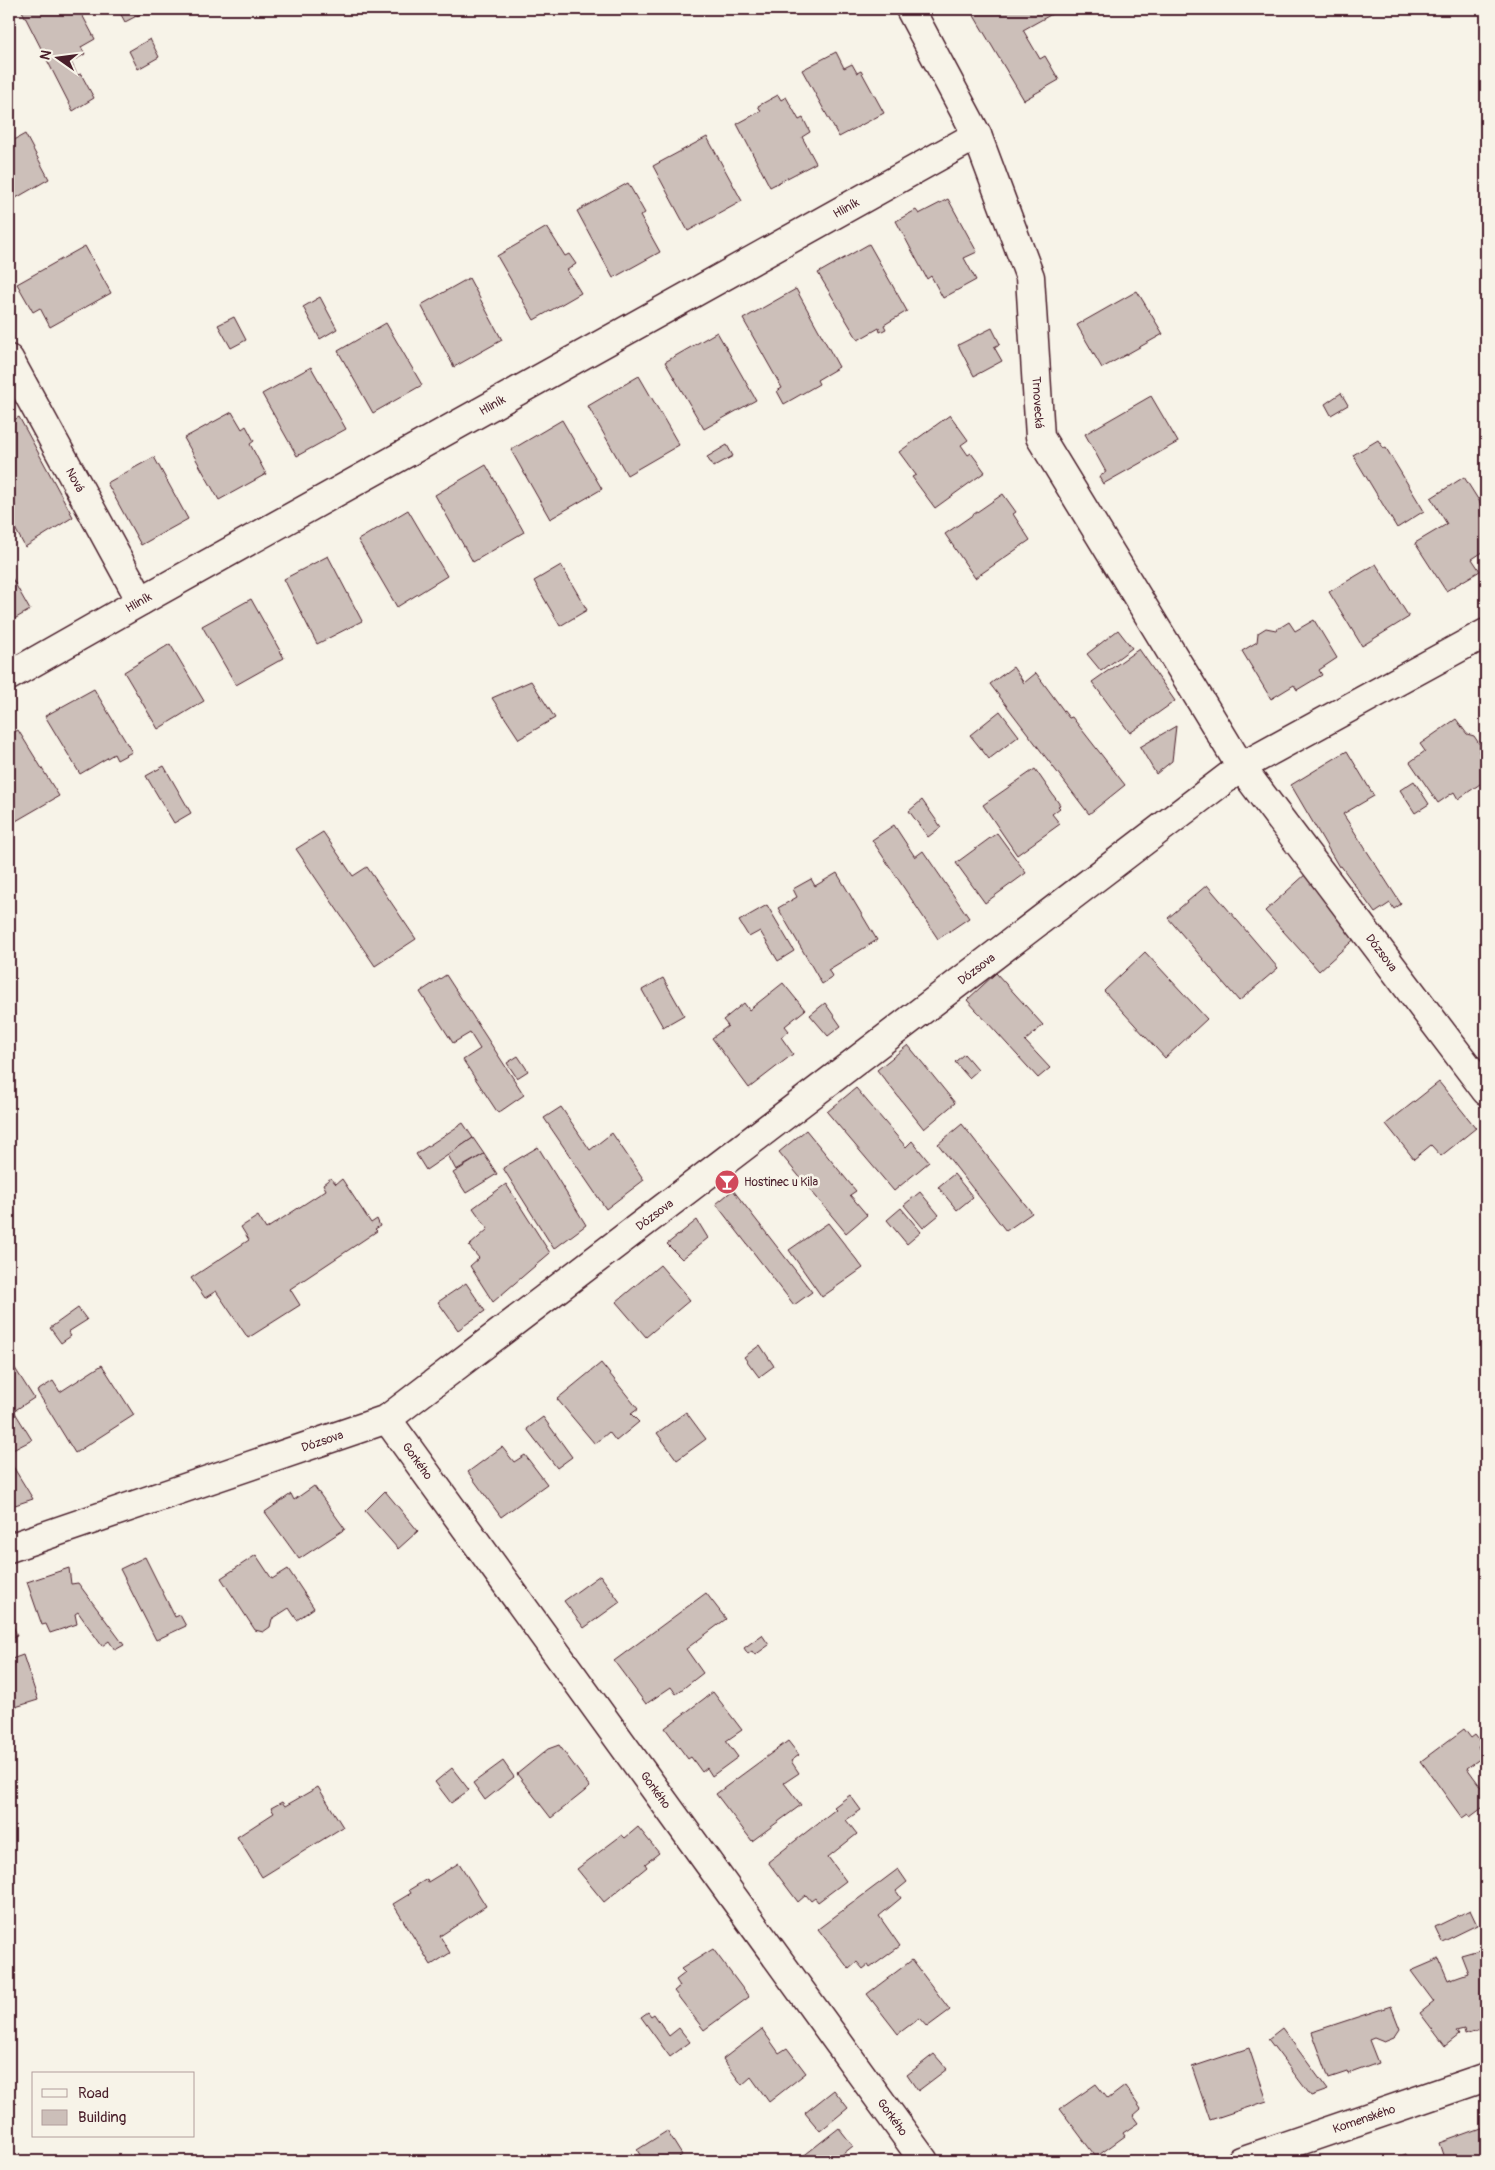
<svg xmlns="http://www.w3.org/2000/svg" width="1495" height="2170" font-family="Pangolin,sans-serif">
  <rect width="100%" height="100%" fill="#f7f3e8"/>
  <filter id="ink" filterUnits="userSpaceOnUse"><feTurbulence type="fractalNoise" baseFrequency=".02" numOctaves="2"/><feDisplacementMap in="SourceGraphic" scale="10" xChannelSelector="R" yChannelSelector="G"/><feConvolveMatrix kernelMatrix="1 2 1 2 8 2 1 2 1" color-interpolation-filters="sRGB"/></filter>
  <g filter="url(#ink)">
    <!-- building -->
    <g fill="#ccbfb9" stroke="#4a1f2b">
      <path d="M 21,9 L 79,9 L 95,39 L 81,47 L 85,54 L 71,62 L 77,75 L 81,74 L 94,98 L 73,111 Z"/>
      <path d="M 118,9 L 150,9 L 125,22 Z"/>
      <path d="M 970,9 L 1061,9 L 1023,30 L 1040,59 L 1045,56 L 1059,80 L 1024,100 Z"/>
      <path d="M 150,39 L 159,57 L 138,69 L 129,51 Z"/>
      <path d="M 836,52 L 844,68 L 852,64 L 857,73 L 861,71 L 884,113 L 839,137 L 802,70 Z"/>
      <path d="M 778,95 L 781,100 L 786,97 L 799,120 L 803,118 L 810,132 L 802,137 L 816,163 L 770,187 L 737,124 L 761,111 L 758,106 Z"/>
      <path d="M 25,134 L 49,179 L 9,202 L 9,143 Z"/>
      <path d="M 707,137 L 742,201 L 688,231 L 653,166 Z"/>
      <path d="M 628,183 L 645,213 L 640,216 L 660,252 L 613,278 L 577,211 Z"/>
      <path d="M 948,199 L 977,252 L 964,258 L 976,280 L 943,298 L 931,276 L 927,279 L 896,221 L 916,210 L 919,214 Z"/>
      <path d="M 547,227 L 565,256 L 569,254 L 576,264 L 567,270 L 581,293 L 534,320 L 497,256 Z"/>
      <path d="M 869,244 L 907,311 L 884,325 L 886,329 L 880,332 L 879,328 L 858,340 L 818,273 Z"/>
      <path d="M 85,246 L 111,293 L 50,327 L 40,308 L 33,312 L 17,284 Z"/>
      <path d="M 469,278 L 502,340 L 454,367 L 421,305 Z"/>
      <path d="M 796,289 L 839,367 L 817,380 L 819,384 L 784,404 L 777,391 L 782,388 L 743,319 Z"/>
      <path d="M 1137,291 L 1163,334 L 1102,368 L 1077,325 Z"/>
      <path d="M 320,297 L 337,329 L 320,339 L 303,307 Z"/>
      <path d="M 234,317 L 246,340 L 231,348 L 218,325 Z"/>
      <path d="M 386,323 L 422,385 L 373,413 L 338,351 Z"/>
      <path d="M 992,328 L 1000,344 L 994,347 L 1002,361 L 974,376 L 958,345 Z"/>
      <path d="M 717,332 L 756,400 L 704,429 L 665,362 Z"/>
      <path d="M 311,367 L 346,429 L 297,456 L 262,394 Z"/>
      <path d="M 639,376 L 679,445 L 627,475 L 588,406 Z"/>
      <path d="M 1341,393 L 1348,405 L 1331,415 L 1325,404 Z"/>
      <path d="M 1151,396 L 1178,442 L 1103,484 L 1099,477 L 1106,472 L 1085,434 Z"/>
      <path d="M 232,412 L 242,429 L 246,426 L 254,441 L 250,444 L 266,474 L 219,500 L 184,438 Z"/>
      <path d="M 950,415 L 968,440 L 961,445 L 968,455 L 971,453 L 985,472 L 935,508 L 912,477 L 916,475 L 899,452 Z"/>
      <path d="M 19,417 L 73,517 L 25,547 L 9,517 L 9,423 Z"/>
      <path d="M 562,420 L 602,489 L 550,519 L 511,450 Z"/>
      <path d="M 1378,440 L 1384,449 L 1386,448 L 1424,511 L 1397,528 L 1353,455 Z"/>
      <path d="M 727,445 L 733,456 L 713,467 L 707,457 Z"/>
      <path d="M 154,457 L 188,519 L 141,545 L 107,483 Z"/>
      <path d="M 486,465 L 524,532 L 473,562 L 435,495 Z"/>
      <path d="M 1464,477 L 1486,512 L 1486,550 L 1472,559 L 1480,571 L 1446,591 L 1415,543 L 1447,524 L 1431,498 Z"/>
      <path d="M 1003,494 L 1016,512 L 1013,514 L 1030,540 L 975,578 L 945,534 Z"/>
      <path d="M 408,510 L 447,576 L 397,607 L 358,540 Z"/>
      <path d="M 328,556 L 362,621 L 317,644 L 284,579 Z"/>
      <path d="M 1376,564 L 1409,617 L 1362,646 L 1329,592 Z"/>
      <path d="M 561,565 L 587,610 L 560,626 L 534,581 Z"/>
      <path d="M 9,573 L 30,610 L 9,622 Z"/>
      <path d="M 251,599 L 284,658 L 236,685 L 202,626 Z"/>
      <path d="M 1314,620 L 1337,658 L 1319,670 L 1322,675 L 1297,690 L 1294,685 L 1271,699 L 1242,651 L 1257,642 L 1258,633 L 1266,628 L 1276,630 L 1289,622 L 1295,631 Z"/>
      <path d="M 1118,630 L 1132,648 L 1101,671 L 1087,654 Z"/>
      <path d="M 170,644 L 204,701 L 158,729 L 124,672 Z"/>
      <path d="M 1139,649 L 1175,701 L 1130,733 L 1092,682 Z"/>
      <path d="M 1013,667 L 1024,683 L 1036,673 L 1069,718 L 1072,717 L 1125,785 L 1089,814 L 990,684 Z"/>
      <path d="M 531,681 L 555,718 L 519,739 L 492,698 Z"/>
      <path d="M 94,689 L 132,752 L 117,760 L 114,754 L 80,774 L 45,716 Z"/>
      <path d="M 1000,711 L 1019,736 L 989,759 L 970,735 Z"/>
      <path d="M 1456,719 L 1467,734 L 1474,736 L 1480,745 L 1479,752 L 1486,762 L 1486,780 L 1458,799 L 1454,792 L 1438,803 L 1410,762 L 1425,751 L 1420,744 Z"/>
      <path d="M 1176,726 L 1172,761 L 1156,774 L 1140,747 Z"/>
      <path d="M 18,730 L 59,796 L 9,825 L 9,735 Z"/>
      <path d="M 1347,751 L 1374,796 L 1343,814 L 1401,904 L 1394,909 L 1390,903 L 1375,913 L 1341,866 L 1339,867 L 1291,785 Z"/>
      <path d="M 164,766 L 191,813 L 174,823 L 146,776 Z"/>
      <path d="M 1035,769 L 1060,805 L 1058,806 L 1060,808 L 1052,814 L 1060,824 L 1017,855 L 983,805 Z"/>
      <path d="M 1414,781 L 1429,804 L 1415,813 L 1400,790 Z"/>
      <path d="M 922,800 L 941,827 L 928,837 L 909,811 Z"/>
      <path d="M 894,825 L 915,857 L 923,851 L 969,918 L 938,939 L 872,840 Z"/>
      <path d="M 323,832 L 353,876 L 367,867 L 416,939 L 375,966 L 296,849 Z"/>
      <path d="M 997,833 L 1026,873 L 985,903 L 956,863 Z"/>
      <path d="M 837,873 L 877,940 L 828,970 L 833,977 L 822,984 L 778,908 L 797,897 L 793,889 L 811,879 L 815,886 Z"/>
      <path d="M 1307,873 L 1360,934 L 1319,971 L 1265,911 Z"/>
      <path d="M 1207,885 L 1278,968 L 1239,1001 L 1168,918 Z"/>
      <path d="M 767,905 L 794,951 L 778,961 L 760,931 L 749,937 L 739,921 Z"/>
      <path d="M 1145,952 L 1207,1019 L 1165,1058 L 1104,991 Z"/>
      <path d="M 996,973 L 1043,1025 L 1025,1041 L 1050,1068 L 1038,1078 L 967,1000 Z"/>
      <path d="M 446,975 L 524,1095 L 498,1113 L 463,1060 L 480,1049 L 470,1033 L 453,1043 L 420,992 Z"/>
      <path d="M 663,978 L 684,1015 L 663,1027 L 642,990 Z"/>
      <path d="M 783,983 L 805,1010 L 785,1026 L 789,1031 L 781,1037 L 793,1054 L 749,1088 L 712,1038 L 728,1026 L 723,1020 L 744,1003 L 749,1010 Z"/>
      <path d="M 825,1003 L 841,1026 L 828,1036 L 810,1015 Z"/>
      <path d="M 908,1045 L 955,1103 L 924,1129 L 877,1070 Z"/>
      <path d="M 964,1054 L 978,1070 L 969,1078 L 955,1062 Z"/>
      <path d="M 518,1056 L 528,1071 L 517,1078 L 507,1063 Z"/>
      <path d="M 1439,1082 L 1476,1128 L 1441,1156 L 1431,1145 L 1414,1159 L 1386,1124 Z"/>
      <path d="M 856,1088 L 906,1147 L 912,1141 L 929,1162 L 894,1191 L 827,1112 Z"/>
      <path d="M 561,1107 L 590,1150 L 612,1133 L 644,1180 L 606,1209 L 544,1118 Z"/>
      <path d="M 463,1123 L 473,1138 L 426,1170 L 416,1154 Z"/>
      <path d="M 962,1124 L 1032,1213 L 1006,1231 L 938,1144 Z"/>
      <path d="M 806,1130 L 856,1191 L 850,1195 L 867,1215 L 846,1233 L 779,1152 Z"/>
      <path d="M 473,1138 L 484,1154 L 456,1170 L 448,1155 Z"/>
      <path d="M 538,1147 L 586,1225 L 554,1249 L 503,1168 Z"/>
      <path d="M 484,1154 L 497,1174 L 466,1193 L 453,1173 Z"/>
      <path d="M 954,1174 L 973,1197 L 957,1210 L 938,1187 Z"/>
      <path d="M 331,1178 L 336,1184 L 342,1179 L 371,1223 L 377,1219 L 380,1226 L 375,1229 L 377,1231 L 290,1289 L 300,1305 L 248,1338 L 216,1291 L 205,1298 L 191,1278 L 249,1240 L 241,1227 L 258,1216 L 266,1229 L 326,1190 L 323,1184 Z"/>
      <path d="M 506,1184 L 550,1253 L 493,1302 L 470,1266 L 479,1258 L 469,1246 L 488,1229 L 473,1208 Z"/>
      <path d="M 733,1190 L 812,1292 L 794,1305 L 716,1204 Z"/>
      <path d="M 920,1192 L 939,1215 L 923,1228 L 904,1205 Z"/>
      <path d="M 901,1208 L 921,1232 L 907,1244 L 887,1220 Z"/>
      <path d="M 697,1220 L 708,1238 L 682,1259 L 667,1244 Z"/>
      <path d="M 828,1223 L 863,1268 L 822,1297 L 789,1250 Z"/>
      <path d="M 660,1265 L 690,1300 L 646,1337 L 616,1302 Z"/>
      <path d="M 466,1283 L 485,1311 L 458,1330 L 438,1302 Z"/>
      <path d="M 78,1308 L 87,1320 L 68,1332 L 71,1336 L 61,1343 L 50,1328 Z"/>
      <path d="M 760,1345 L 774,1366 L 759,1377 L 744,1357 Z"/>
      <path d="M 9,1359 L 34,1398 L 14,1411 L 32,1440 L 9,1452 L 13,1457 L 9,1460 L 33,1499 L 15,1505 L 9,1494 Z"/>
      <path d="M 601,1363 L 638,1409 L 631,1414 L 639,1422 L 616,1441 L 609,1432 L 595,1444 L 557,1399 Z"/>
      <path d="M 102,1365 L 134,1415 L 75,1453 L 37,1391 L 53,1381 L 60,1392 Z"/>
      <path d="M 686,1412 L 706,1439 L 677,1460 L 657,1433 Z"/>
      <path d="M 543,1417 L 572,1457 L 557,1468 L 527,1429 Z"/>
      <path d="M 502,1447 L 514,1462 L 525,1455 L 547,1484 L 501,1517 L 468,1472 Z"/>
      <path d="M 314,1486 L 345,1529 L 299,1559 L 265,1512 L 291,1494 L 294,1500 Z"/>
      <path d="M 385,1491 L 418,1531 L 398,1549 L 365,1511 Z"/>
      <path d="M 256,1555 L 272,1579 L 288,1569 L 314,1608 L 297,1620 L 289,1608 L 272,1619 L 270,1627 L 263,1632 L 255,1630 L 221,1578 Z"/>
      <path d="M 145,1557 L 175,1617 L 180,1615 L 186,1626 L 156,1640 L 120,1569 Z"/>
      <path d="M 69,1568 L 71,1584 L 78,1583 L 124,1645 L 115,1650 L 109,1641 L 102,1646 L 78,1612 L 75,1614 L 77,1624 L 50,1633 L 46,1624 L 42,1625 L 27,1582 Z"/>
      <path d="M 600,1575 L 620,1602 L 584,1628 L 564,1601 Z"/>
      <path d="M 706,1593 L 726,1619 L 686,1649 L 703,1673 L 676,1694 L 671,1687 L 646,1704 L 614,1661 Z"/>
      <path d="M 9,1614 L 17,1636 L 9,1639 Z"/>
      <path d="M 762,1635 L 769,1645 L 755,1655 L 752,1651 L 748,1654 L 744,1648 Z"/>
      <path d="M 23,1655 L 38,1700 L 9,1709 L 9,1660 Z"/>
      <path d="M 713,1692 L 742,1730 L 726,1741 L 738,1757 L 712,1776 L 707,1768 L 702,1772 L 691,1757 L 688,1759 L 665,1728 Z"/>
      <path d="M 1464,1729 L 1471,1738 L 1475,1735 L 1482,1744 L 1478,1747 L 1484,1756 L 1467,1768 L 1486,1794 L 1486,1800 L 1484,1802 L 1486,1805 L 1470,1817 L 1468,1814 L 1462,1818 L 1421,1761 Z"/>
      <path d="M 788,1741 L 799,1755 L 791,1761 L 799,1773 L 784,1783 L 801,1805 L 752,1841 L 716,1794 Z"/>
      <path d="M 559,1745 L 590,1787 L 551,1818 L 517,1774 L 548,1749 Z"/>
      <path d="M 503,1761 L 514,1777 L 485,1800 L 473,1783 Z"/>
      <path d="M 452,1768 L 469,1790 L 451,1803 L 435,1782 Z"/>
      <path d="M 318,1787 L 343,1827 L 262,1877 L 237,1837 L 274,1813 L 271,1808 L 282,1802 L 285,1806 Z"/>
      <path d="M 850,1795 L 861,1810 L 846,1820 L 857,1834 L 828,1857 L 846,1881 L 818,1902 L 815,1898 L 811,1901 L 806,1895 L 798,1902 L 768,1862 L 836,1809 L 834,1807 Z"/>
      <path d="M 638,1827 L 659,1853 L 645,1864 L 647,1867 L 604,1902 L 577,1869 L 622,1835 L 625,1838 Z"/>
      <path d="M 459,1863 L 486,1906 L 440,1936 L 450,1953 L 431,1965 L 393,1904 L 411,1893 L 409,1890 L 427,1879 L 428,1882 Z"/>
      <path d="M 898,1869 L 907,1882 L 896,1891 L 901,1898 L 879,1916 L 900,1946 L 870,1968 L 868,1965 L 863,1969 L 857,1962 L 849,1969 L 818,1929 Z"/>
      <path d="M 1470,1910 L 1477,1925 L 1442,1942 L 1435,1927 Z"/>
      <path d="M 1486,1948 L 1486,2028 L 1465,2035 L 1464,2029 L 1456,2031 L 1459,2035 L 1445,2046 L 1420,2013 L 1434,2002 L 1411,1971 L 1439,1959 L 1448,1980 L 1468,1973 L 1461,1955 Z"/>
      <path d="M 713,1949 L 749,1997 L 704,2030 L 674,1991 L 680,1986 L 676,1980 L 685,1973 L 681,1969 Z"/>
      <path d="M 912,1960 L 950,2010 L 927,2027 L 919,2018 L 898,2034 L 867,1994 Z"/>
      <path d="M 1391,2006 L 1400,2029 L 1394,2038 L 1384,2042 L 1374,2038 L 1369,2040 L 1378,2063 L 1348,2074 L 1347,2072 L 1329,2078 L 1312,2032 Z"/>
      <path d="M 648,2012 L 651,2016 L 654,2014 L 669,2036 L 679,2028 L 690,2042 L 670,2057 L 641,2017 Z"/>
      <path d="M 1282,2028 L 1328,2090 L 1311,2096 L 1268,2039 Z"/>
      <path d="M 762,2029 L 779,2053 L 787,2048 L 806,2073 L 769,2102 L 751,2077 L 742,2085 L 723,2059 Z"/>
      <path d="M 1249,2048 L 1267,2101 L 1210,2120 L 1192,2067 Z"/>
      <path d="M 934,2054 L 947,2069 L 918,2091 L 907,2075 Z"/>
      <path d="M 1096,2084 L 1108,2099 L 1125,2086 L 1141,2109 L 1133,2116 L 1138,2123 L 1123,2133 L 1125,2136 L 1096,2157 L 1060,2109 Z"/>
      <path d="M 834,2090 L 848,2108 L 820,2131 L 805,2113 Z"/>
      <path d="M 1486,2126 L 1486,2161 L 1445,2161 L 1439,2143 Z"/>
      <path d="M 839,2128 L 853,2146 L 834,2161 L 797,2161 Z"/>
      <path d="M 667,2131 L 682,2155 L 673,2161 L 644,2161 L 637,2150 Z"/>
      <path d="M 1406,2154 L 1408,2161 L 1386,2161 Z"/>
    </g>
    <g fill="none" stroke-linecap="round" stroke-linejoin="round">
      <defs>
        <g id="minor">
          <path id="s1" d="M 910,9 L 977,135 L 1030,277 L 1040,437 L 1241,767 L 1486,1091"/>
          <path id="s2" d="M 9,359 L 141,601"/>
          <path id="s3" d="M 9,676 L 141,601 L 977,135"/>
          <path id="s4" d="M 387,1419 L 924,2161"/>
          <path id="s5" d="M 9,1548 L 387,1419 L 1241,767 L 1486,633"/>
          <path id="s6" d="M 1241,2161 L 1486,2077"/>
        </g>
      </defs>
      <!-- minor casing -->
      <use href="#minor" stroke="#4a1f2b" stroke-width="31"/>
      <!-- minor -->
      <use href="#minor" stroke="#f7f3e8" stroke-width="28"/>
    </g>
  </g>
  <!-- icons -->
  <defs>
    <symbol id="bar-disc" viewBox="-11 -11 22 22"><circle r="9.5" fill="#d1495b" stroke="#f7f3e8"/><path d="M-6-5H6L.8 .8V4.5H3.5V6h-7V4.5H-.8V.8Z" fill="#fff"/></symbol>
  </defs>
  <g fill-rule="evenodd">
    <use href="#bar-disc" x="713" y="1168" width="28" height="28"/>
  </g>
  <g text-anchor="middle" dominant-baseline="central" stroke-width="5" stroke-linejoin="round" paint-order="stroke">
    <!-- street labels -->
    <g font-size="12" fill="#4a1f2b" stroke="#f7f3e8">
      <text stroke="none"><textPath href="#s3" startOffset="959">Hliník</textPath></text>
      <text stroke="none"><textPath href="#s1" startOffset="420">Trnovecká</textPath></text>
      <text stroke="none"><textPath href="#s3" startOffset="554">Hliník</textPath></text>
      <text stroke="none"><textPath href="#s2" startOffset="138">Nová</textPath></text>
      <text stroke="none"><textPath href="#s3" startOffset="149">Hliník</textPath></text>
      <text stroke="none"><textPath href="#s1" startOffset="1074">Dózsova</textPath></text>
      <text stroke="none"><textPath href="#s5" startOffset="1141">Dózsova</textPath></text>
      <text stroke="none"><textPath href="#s5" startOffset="736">Dózsova</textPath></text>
      <text stroke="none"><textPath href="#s5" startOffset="331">Dózsova</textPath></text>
      <text stroke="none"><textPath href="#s4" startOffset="52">Gorkého</textPath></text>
      <text stroke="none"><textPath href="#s4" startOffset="458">Gorkého</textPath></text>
      <text stroke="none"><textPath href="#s4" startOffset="862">Gorkého</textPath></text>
      <text stroke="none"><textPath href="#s6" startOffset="130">Komenského</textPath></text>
    </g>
    <!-- poi labels -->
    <g font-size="12" fill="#4a1f2b" stroke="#f7f3e8" text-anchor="start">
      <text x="744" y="1182">Hostinec u Kila</text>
    </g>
  </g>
  <!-- margin -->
  <rect width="1495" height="2170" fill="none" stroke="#f7f3e8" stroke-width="30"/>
  <rect x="15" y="15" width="1465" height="2140" fill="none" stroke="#4a1f2b" stroke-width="2" filter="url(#ink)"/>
  <!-- legend -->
  <rect x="32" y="2072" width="162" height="65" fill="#f7f3e8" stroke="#b29e9c"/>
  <rect x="42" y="2089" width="25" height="8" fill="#f7f3e8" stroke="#b29e9c"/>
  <text x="78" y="2098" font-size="15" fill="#4a1f2b">Road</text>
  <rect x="42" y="2110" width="25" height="15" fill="#ccbfb9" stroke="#b29e9c"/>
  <text x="78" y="2122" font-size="15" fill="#4a1f2b">Building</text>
  <!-- north arrow -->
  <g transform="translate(58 58) rotate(284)" stroke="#f7f3e8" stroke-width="4" paint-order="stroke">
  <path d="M0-4L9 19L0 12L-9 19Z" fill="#4a1f2b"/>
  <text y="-8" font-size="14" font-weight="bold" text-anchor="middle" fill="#4a1f2b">N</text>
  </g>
</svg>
